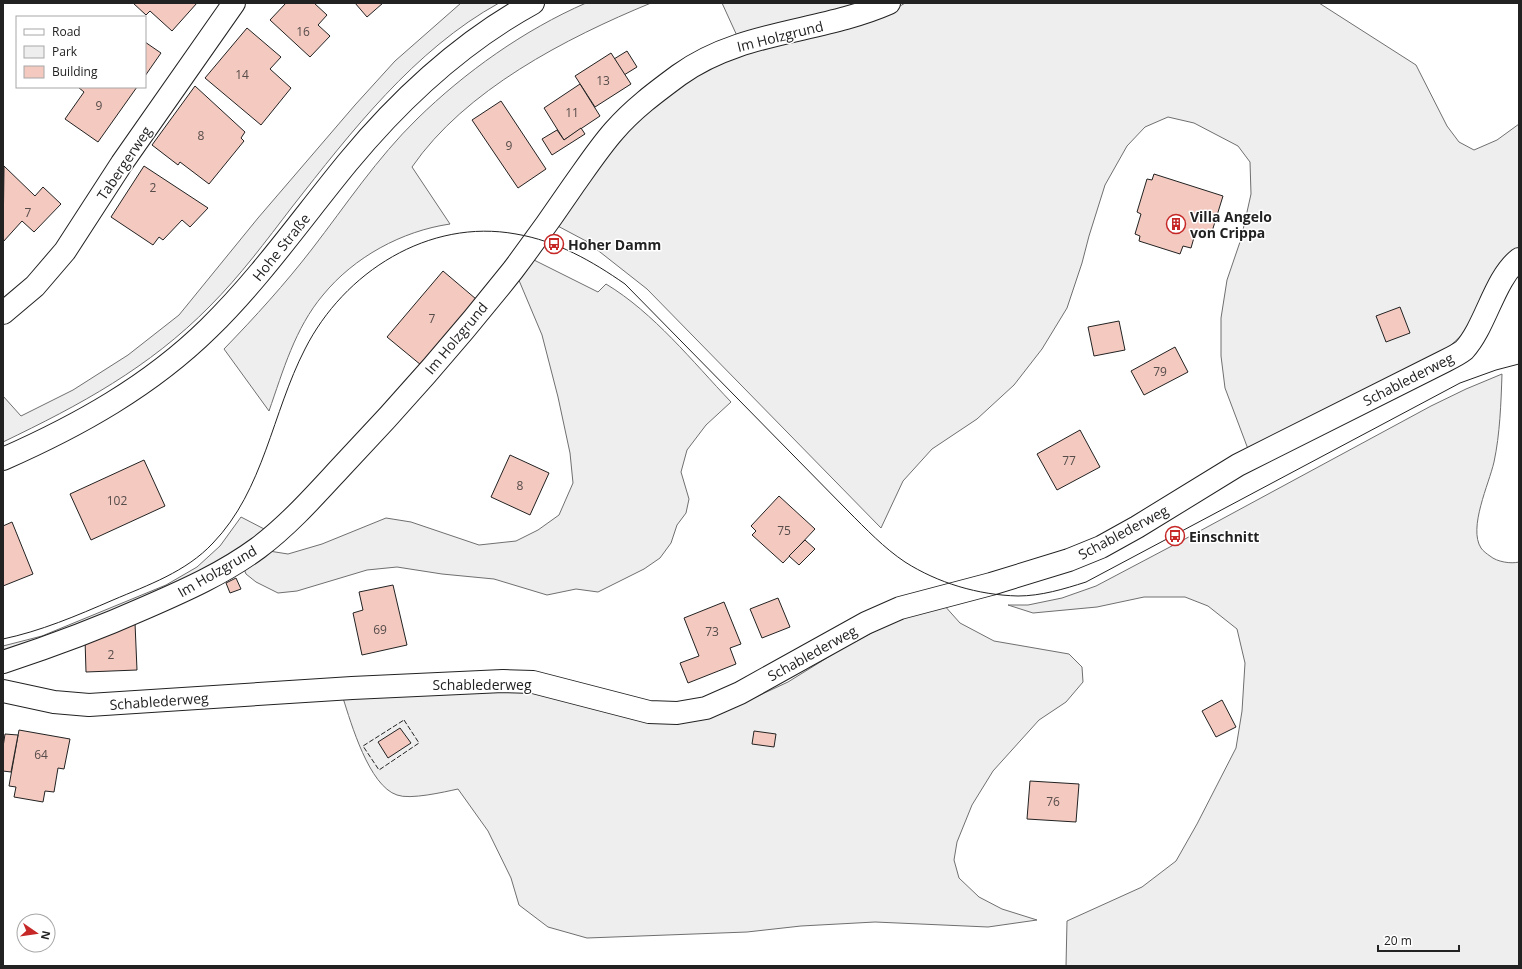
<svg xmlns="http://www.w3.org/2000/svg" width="1522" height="969" font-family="'Open Sans',sans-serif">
  <rect width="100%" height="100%" fill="#fff"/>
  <!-- green -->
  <g fill="#eee" stroke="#6f6f6f">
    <path d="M 461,3 L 499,3 C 414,50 351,132 292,207 C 266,241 240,276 210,306 C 149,368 80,405 3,442 L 3,396 L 21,416 L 73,390 L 128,355 L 179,315 L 258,218 L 355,105 L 395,61 Z"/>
    <path d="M 586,3 L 651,3 C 566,38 465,90 412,167 L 450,224 C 402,231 354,257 323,295 C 295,328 283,371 269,411 L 224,349 C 255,317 285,284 312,249 C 346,205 377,158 417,119 C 465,72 524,30 586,3 Z"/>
    <path d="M 722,3 L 865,3 L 738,38 Z"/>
    <path d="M 905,3 L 1319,3 L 1416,65 L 1447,126 L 1459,142 L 1474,150 L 1497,140 L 1519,124 L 1519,247 L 1509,257 L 1466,331 L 1448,348 L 1248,449 L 1225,388 L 1221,356 L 1221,318 L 1227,280 L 1241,239 L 1251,194 L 1250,162 L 1238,146 L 1194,123 L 1168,117 L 1145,127 L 1127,146 L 1105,185 L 1089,236 L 1082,263 L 1067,308 L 1042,349 L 1014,385 L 977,419 L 932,449 L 903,481 L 881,528 L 647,289 L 586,241 L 554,224 L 607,149 L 675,86 L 727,57 L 897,8 Z"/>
    <path d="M 532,259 L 598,292 L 606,284 C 654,313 692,361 731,402 L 706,425 L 687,450 L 681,472 L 689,499 L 686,513 L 677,525 L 671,543 L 660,558 L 644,569 L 598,592 L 576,589 L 547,595 L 494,579 L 442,574 L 397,567 L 367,570 L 297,591 L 278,593 L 256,582 L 246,574 L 244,569 L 269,551 L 288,554 L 322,544 L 386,518 L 411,522 L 479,545 L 516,541 L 538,530 L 559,515 L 573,483 L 570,453 L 558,397 L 542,335 L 518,278 Z"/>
    <path d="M 1502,374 C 1501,403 1500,434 1494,462 C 1489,484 1468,528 1481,548 C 1483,551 1487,554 1490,556 C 1497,562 1511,564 1519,562 L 1519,966 L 1066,966 L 1067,921 L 1142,887 L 1176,861 L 1197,824 L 1236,748 L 1242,711 L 1245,663 L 1237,629 L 1208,606 L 1185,597 L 1144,597 L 1097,607 L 1033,613 L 1008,605 L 1028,605 L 1062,598 L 1096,586 L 1185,539 L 1431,406 L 1466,389 Z"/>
    <path d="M 241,517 L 268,531 L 249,544 L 153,597 L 3,652 L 3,646 L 42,636 L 166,585 L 197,567 L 220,546 Z"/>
    <path d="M 943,604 L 960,623 L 994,641 L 1069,654 L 1082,667 L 1083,682 L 1066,702 L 1039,720 L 993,771 L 972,805 L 957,842 L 954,860 L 959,878 L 979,897 L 1002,909 L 1037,920 L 988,927 L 875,922 L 801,926 L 747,932 L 587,938 L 548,927 L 519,905 L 511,878 L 488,831 L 458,789 C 444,792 410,800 397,795 C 369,786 351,723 343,698 L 499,688 L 730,709 L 788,682 L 846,646 L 891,623 Z"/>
  </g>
  <!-- building -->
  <g fill="#f3c9c0" stroke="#222">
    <path d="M 133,3 L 197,3 L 172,31 L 150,11 L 146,15 Z"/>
    <path d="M 286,3 L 314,3 L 327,15 L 318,25 L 330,36 L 310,57 L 270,20 Z"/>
    <path d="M 355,3 L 383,3 L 367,17 Z"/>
    <path d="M 247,28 L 281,57 L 270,69 L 291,88 L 261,125 L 205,78 Z"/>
    <path d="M 145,42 L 161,53 L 145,76 Z"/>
    <path d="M 627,51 L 637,67 L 624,75 L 614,59 Z"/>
    <path d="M 611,53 L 631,84 L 595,107 L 575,76 Z"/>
    <path d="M 580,84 L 600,116 L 564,140 L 544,108 Z"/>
    <path d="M 195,86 L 245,132 L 241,138 L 244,141 L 209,184 L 180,162 L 178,165 L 152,145 Z"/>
    <path d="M 78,87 L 137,87 L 98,142 L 65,119 L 84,92 Z"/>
    <path d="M 501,101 L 546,169 L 518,188 L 472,120 Z"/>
    <path d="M 581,128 L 585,134 L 552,155 L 542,139 L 557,130 L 564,140 Z"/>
    <path d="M 4,166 L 35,196 L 43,187 L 61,204 L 34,232 L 22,221 L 3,242 Z"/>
    <path d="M 144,166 L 208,208 L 190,227 L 182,220 L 163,240 L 159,237 L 153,245 L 111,217 Z"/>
    <path d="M 1154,174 L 1223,196 L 1210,238 L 1195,234 L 1191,248 L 1183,246 L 1180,254 L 1139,241 L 1140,236 L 1135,234 L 1141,214 L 1137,212 L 1147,179 L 1152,180 Z"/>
    <path d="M 443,271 L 476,299 L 421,365 L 387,337 Z"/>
    <path d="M 1400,307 L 1410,333 L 1386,342 L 1376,316 Z"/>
    <path d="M 1119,321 L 1125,350 L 1094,356 L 1088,327 Z"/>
    <path d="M 1175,347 L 1188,372 L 1144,395 L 1131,371 Z"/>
    <path d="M 1080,430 L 1100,467 L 1057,490 L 1037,454 Z"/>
    <path d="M 510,455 L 549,473 L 530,515 L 491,497 Z"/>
    <path d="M 144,460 L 165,506 L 91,540 L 70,494 Z"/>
    <path d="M 779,496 L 815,529 L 783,563 L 752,535 L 756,531 L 751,526 Z"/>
    <path d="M 12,522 L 33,574 L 3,586 L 3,526 Z"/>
    <path d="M 805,540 L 815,549 L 799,565 L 789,556 Z"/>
    <path d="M 236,578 L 241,589 L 230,593 L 226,583 Z"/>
    <path d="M 393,585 L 407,645 L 362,655 L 353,613 L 363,610 L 359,592 Z"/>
    <path d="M 778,598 L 790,627 L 762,638 L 750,609 Z"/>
    <path d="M 724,602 L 741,644 L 730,648 L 736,664 L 688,683 L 680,663 L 699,656 L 684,618 Z"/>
    <path d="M 135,623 L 137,670 L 86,672 L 85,639 Z"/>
    <path d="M 1222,700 L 1236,727 L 1216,737 L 1202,711 Z"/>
    <path d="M 400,728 L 411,743 L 388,758 L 378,742 Z"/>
    <path d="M 19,730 L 70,739 L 64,769 L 58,768 L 54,792 L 45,791 L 43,802 L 14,797 L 16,787 L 9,786 Z"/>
    <path d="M 754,731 L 776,734 L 774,747 L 752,744 Z"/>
    <path d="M 5,734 L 18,735 L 11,772 L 3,771 L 3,747 Z"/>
    <path d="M 1030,781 L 1079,784 L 1076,822 L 1027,819 Z"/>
  </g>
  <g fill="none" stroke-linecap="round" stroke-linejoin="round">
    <defs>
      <g id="street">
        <path d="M 3,313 L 35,286 L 65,251 L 122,163 L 234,3"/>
        <path d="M 3,662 C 52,646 100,628 147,607 C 186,590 224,573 258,548 C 290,524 317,493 344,464 C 403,402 460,337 513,270 C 534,242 554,214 573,186 C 586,168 599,148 614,131 C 633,109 656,92 679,75 C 741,30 821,33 889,3"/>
        <path d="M 3,691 L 54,702 L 89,705 L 352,688 L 503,681 L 533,682 L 649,712 L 677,713 L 706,708 L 740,693 L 866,623 L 900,608 L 991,584 L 1069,560 L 1101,547 L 1137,527 L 1238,465 L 1445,361 C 1451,358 1459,354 1464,350 C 1486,326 1494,279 1519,259"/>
      </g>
      <path id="secondary" d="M 3,459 C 78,426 150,386 209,328 C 261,277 302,218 348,162 C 401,98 460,43 533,3"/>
    </defs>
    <!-- street casing -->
    <use href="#street" stroke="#222" stroke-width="24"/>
    <!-- secondary casing -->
    <use href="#secondary" stroke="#222" stroke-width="24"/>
    <!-- street -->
    <use href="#street" stroke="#fff" stroke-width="22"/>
    <!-- secondary -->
    <use href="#secondary" stroke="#fff" stroke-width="22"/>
    <!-- tram -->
    <path stroke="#222" stroke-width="1" d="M 3,639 C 41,631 76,616 113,600 C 148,585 186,572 213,543 C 264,490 272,413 305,349 C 344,272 429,218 516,234 C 557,241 592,261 625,284 L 848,511 C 866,529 884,548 905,562 C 938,583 978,595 1018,596 C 1041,596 1064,589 1086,582 L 1460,383 L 1496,370 L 1519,364"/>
    <!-- fence -->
    <path stroke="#222" stroke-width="1" stroke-dasharray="5 2" stroke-linecap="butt" d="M 404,720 L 419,743 L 379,770 L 363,746 Z"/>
  </g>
  <!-- icons -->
  <defs>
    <symbol id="building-ring" viewBox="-11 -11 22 22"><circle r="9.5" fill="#fff" stroke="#c62828" stroke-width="1.5"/><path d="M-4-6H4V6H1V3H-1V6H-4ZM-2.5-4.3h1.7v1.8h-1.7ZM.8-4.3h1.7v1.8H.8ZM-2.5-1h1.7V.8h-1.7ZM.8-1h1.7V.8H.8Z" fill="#c62828"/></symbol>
    <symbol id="bus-ring" viewBox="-11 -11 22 22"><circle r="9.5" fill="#fff" stroke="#c62828" stroke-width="1.5"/><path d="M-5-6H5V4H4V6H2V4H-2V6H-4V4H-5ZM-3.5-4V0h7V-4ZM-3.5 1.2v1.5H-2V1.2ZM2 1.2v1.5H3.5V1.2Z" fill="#c62828"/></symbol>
  </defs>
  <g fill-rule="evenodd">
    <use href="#building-ring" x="1165" y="213" width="22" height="22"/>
    <use href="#bus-ring" x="543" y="233" width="22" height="22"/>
    <use href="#bus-ring" x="1164" y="525" width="22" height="22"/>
  </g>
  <g text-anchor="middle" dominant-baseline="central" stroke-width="3" stroke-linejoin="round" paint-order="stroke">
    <!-- number labels -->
    <g font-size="12" fill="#564c4a">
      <text x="303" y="31">16</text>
      <text x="242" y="74">14</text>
      <text x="603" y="80">13</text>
      <text x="99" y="105">9</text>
      <text x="572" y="112">11</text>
      <text x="201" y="135">8</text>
      <text x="509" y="145">9</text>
      <text x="153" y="187">2</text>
      <text x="28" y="212">7</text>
      <text x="432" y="318">7</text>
      <text x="1160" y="371">79</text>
      <text x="1069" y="460">77</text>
      <text x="520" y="485">8</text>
      <text x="117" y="500">102</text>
      <text x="784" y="530">75</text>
      <text x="380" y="629">69</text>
      <text x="712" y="631">73</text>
      <text x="111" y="654">2</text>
      <text x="41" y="754">64</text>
      <text x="1053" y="801">76</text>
    </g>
    <!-- street labels -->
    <g font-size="14" fill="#222" stroke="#fff">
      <text transform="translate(780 36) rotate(-14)">Im Holzgrund</text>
      <text transform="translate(124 163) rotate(-56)">Tabergerweg</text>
      <text transform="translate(281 247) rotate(-51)">Hohe Straße</text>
      <text transform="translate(456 338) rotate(-50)">Im Holzgrund</text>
      <text transform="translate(1408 379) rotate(-27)">Schablederweg</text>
      <text transform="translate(1123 532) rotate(-28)">Schablederweg</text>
      <text transform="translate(217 571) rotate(-30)">Im Holzgrund</text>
      <text transform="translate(812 653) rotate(-29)">Schablederweg</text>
      <text x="482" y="684">Schablederweg</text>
      <text transform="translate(159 701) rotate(-4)">Schablederweg</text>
    </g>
    <!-- poi labels -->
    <g font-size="14" font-weight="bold" fill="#222" stroke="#fff" text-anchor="start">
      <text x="1190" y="216">Villa Angelo<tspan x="1190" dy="16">von Crippa</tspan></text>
      <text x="568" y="244">Hoher Damm</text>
      <text x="1189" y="536">Einschnitt</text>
    </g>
  </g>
  <!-- border -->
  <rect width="1522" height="969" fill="none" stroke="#222222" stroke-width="8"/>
  <!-- legend -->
  <rect x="16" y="16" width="130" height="72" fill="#ffffff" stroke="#a7a7a7"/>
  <rect x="24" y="29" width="20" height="6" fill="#ffffff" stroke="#a7a7a7"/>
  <text x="52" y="36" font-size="12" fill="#222222">Road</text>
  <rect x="24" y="46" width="20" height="12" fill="#eeeeee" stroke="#a7a7a7"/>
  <text x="52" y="56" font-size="12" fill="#222222">Park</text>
  <rect x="24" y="66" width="20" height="12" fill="#f3c9c0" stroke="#a7a7a7"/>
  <text x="52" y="76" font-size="12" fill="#222222">Building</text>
  <!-- north arrow -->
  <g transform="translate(36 933) rotate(103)"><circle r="19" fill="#ffffff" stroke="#a7a7a7"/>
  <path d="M0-3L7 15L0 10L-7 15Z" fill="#c62828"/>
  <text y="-6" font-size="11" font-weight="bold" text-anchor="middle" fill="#222222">N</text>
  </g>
  <!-- scale -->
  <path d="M1378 945v6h81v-6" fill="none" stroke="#222222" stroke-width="2"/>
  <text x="1384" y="945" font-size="12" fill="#222222" stroke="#ffffff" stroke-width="3" paint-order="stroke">20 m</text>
</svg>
